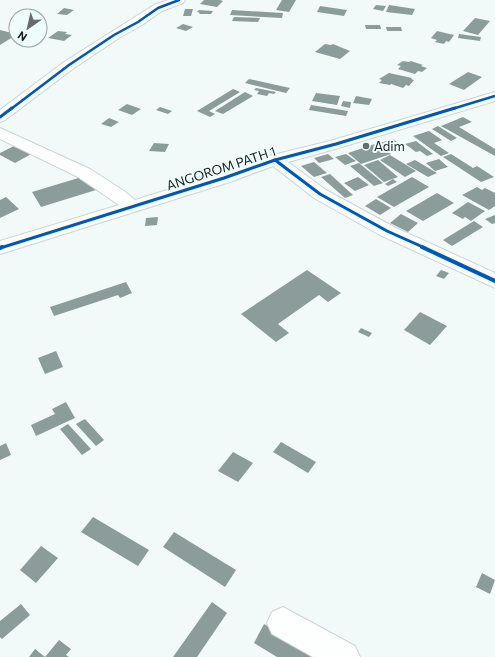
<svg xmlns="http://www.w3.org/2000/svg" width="495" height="657" font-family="Commissioner,sans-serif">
  <rect width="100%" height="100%" fill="#f2faf9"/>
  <!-- building -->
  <g fill="#8c9c9b">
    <path d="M 204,0 L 220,0 L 223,1 L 217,7 L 200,4 Z"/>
    <path d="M 282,0 L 296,0 L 289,12 L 276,10 Z"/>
    <path d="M 376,5 L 386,6 L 383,11 L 373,9 Z"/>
    <path d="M 389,5 L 415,9 L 412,15 L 386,12 Z"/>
    <path d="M 320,6 L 347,10 L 344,16 L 317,12 Z"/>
    <path d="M 64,8 L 74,10 L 67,15 L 57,14 Z"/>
    <path d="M 185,9 L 193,9 L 191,16 L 183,16 Z"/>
    <path d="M 199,10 L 213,11 L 211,14 L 199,14 L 200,13 L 197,12 Z"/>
    <path d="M 232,10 L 283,13 L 282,18 L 230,15 Z"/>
    <path d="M 234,17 L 260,18 L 258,22 L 232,21 Z"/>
    <path d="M 475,18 L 490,21 L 478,35 L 463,31 Z"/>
    <path d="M 183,24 L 193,27 L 186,31 L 176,28 Z"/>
    <path d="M 365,25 L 380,25 L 381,29 L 366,29 Z"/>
    <path d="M 386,27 L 401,27 L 402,31 L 387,31 Z"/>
    <path d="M 0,30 L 16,34 L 16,35 L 0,45 Z"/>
    <path d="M 58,31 L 67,32 L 65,34 L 72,35 L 64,41 L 48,38 Z"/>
    <path d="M 437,31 L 454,35 L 449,42 L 446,41 L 444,44 L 435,42 L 437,40 L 431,38 Z"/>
    <path d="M 459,34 L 481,37 L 480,41 L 458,38 Z"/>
    <path d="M 325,44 L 331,45 L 333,44 L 350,51 L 340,59 L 315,52 Z"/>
    <path d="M 403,61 L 409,62 L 411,61 L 423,65 L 421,66 L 427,68 L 422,72 L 418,71 L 415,74 L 398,69 L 401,66 L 397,65 Z"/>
    <path d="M 468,72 L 482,77 L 464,90 L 449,84 Z"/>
    <path d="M 389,73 L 412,78 L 411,79 L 414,80 L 409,86 L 406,85 L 403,88 L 391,84 L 390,85 L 379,83 L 382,80 L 379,79 Z"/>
    <path d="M 249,79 L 290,88 L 286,93 L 245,83 Z"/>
    <path d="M 256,88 L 276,92 L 274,94 L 269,93 L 267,96 L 257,94 L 259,91 L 254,90 Z"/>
    <path d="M 233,89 L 240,92 L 209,111 L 215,114 L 210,117 L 197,111 Z"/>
    <path d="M 245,92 L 253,96 L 223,114 L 215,111 Z"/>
    <path d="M 316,93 L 340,96 L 337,105 L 312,101 Z"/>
    <path d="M 356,96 L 372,99 L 369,105 L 353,103 Z"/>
    <path d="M 343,101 L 351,102 L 350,108 L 341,106 Z"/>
    <path d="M 127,104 L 141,109 L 132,115 L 118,110 Z"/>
    <path d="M 311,105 L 348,111 L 346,116 L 309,110 Z"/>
    <path d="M 160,107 L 172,111 L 168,114 L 156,110 Z"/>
    <path d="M 463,117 L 472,122 L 459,127 L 495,149 L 495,156 L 441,126 Z"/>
    <path d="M 109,118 L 119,122 L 111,127 L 101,124 Z"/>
    <path d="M 438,126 L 457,138 L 451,141 L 432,129 Z"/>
    <path d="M 429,131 L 442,140 L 434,143 L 449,153 L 441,156 L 413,136 Z"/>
    <path d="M 393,139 L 402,146 L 389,150 L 380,143 Z"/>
    <path d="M 416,141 L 433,154 L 427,156 L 420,151 L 416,152 L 405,144 Z"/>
    <path d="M 154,143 L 169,144 L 165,152 L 149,151 Z"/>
    <path d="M 378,143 L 391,154 L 361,164 L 348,153 Z"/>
    <path d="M 16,145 L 33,153 L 15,163 L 0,155 L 0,153 Z"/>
    <path d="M 328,154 L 334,159 L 319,163 L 314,158 Z"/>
    <path d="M 346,154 L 356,161 L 345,165 L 335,157 Z"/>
    <path d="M 451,154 L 473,168 L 477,166 L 494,177 L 481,182 L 443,157 Z"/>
    <path d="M 390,155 L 416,171 L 405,177 L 380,160 Z"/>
    <path d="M 439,159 L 448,167 L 435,171 L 426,163 Z"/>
    <path d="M 378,160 L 398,177 L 384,182 L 364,165 Z"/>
    <path d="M 415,160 L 437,173 L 428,177 L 406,164 Z"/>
    <path d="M 314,162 L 327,173 L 314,177 L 301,166 Z"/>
    <path d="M 359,163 L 383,183 L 374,186 L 350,166 Z"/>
    <path d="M 330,174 L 353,195 L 345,198 L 321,177 Z"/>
    <path d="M 85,176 L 96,190 L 41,207 L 32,192 Z"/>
    <path d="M 358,177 L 369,185 L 355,191 L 344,183 Z"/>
    <path d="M 412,177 L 429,187 L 394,207 L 377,197 Z"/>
    <path d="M 393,179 L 397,182 L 388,186 L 385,184 Z"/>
    <path d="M 477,187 L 482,190 L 485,188 L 495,193 L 495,206 L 489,210 L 462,195 Z"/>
    <path d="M 437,193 L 454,203 L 423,221 L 406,211 Z"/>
    <path d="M 6,197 L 19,209 L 0,218 L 0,200 Z"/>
    <path d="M 376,199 L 391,208 L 380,215 L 365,206 Z"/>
    <path d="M 468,202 L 485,211 L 471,221 L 465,217 L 463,219 L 452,213 Z"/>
    <path d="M 401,214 L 418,223 L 408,232 L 390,223 Z"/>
    <path d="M 495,215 L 495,223 L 492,224 L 485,219 Z"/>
    <path d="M 158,217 L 157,225 L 145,226 L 146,218 Z"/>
    <path d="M 474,221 L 483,227 L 452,246 L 443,240 Z"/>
    <path d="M 307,270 L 341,293 L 328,302 L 319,295 L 278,324 L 289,333 L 276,342 L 241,314 Z"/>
    <path d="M 441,270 L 449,273 L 444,279 L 436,276 Z"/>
    <path d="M 126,282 L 132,293 L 120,298 L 118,295 L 54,316 L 50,307 Z"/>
    <path d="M 420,312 L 447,326 L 430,345 L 404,330 Z"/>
    <path d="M 361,328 L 372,333 L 369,337 L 358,332 Z"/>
    <path d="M 56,351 L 63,367 L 45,374 L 38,358 Z"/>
    <path d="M 66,402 L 75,418 L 36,436 L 31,425 L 55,414 L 52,409 Z"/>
    <path d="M 85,419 L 104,440 L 96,446 L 76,424 Z"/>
    <path d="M 68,424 L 91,449 L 82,455 L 60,429 Z"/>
    <path d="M 281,442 L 316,462 L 308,473 L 273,452 Z"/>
    <path d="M 6,443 L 11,455 L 0,460 L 0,446 Z"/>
    <path d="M 233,452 L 253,463 L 238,482 L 218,471 Z"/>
    <path d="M 93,517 L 149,550 L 138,566 L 81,532 Z"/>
    <path d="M 174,532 L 236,570 L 225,587 L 163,547 Z"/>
    <path d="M 41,546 L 58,558 L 36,583 L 20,570 Z"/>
    <path d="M 482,573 L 495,580 L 490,594 L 476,587 Z"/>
    <path d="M 212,602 L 227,613 L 197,657 L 173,657 Z"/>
    <path d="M 21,604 L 30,615 L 2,639 L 0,637 L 0,621 Z"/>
    <path d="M 264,624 L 321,657 L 277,657 L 254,643 Z"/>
    <path d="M 59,640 L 71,649 L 66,655 L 69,657 L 45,657 Z"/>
    <path d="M 35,649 L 45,657 L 29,657 Z"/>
  </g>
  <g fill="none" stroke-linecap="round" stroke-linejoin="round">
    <defs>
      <g id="street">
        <path d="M 168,0 L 185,0 L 183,3 L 162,11 L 142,25 L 119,38 L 74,68 L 5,120 L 0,122 L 0,110 L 64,62 L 154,5 Z"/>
        <path d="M 495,92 L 495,101 L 342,147 L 288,162 L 326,190 L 394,227 L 495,273 L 495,288 L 380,235 L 314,198 L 273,166 L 230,182 L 0,254 L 0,241 L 119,205 L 78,177 L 0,139 L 0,128 L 90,169 L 124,191 L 135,200 L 218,174 L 269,156 L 330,141 Z"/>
        <path d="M 283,607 L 355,646 L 360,657 L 313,657 L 272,634 L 267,623 L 272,612 Z"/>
      </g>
    </defs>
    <!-- street casing -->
    <use href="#street" stroke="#ced4d3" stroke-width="2"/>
    <!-- street -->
    <use href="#street" fill="#fdfefe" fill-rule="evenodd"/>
    <defs>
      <g id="cycleway-far2">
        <path d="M 11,109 L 69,65 L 114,35 L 138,22 L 158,8 L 179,0"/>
        <path d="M 452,109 L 495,96"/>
      </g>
      <g id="cycleway-far1">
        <path d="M 0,117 L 12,108"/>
        <path d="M 275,160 L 320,194 L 387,231 L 425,248"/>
        <path d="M 0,248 L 224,178 L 275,160 L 336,144 L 455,108"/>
      </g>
      <g id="cycleway">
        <path d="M 422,247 L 495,281"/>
        <path d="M 0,248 L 2,247"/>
      </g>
    </defs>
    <!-- cycleway-far2 casing -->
    <use href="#cycleway-far2" stroke="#eefdfc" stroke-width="4"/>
    <!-- cycleway-far1 casing -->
    <use href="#cycleway-far1" stroke="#eefdfc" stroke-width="5"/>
    <!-- cycleway casing -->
    <use href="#cycleway" stroke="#eefdfc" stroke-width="6"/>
    <!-- cycleway-far2 -->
    <use href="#cycleway-far2" stroke="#0057b8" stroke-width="2.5"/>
    <!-- cycleway-far1 -->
    <use href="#cycleway-far1" stroke="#0057b8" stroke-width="3"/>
    <!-- cycleway -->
    <use href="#cycleway" stroke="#0057b8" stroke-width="4"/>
  </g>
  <!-- markers -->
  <circle fill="#666c6b" stroke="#eefdfc" stroke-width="1.5" cx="366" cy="146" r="4"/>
  <g text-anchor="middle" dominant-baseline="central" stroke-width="4" stroke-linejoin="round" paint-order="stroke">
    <!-- far-poi labels -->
    <g font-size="13" fill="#1a1f1f" stroke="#eefdfc" text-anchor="start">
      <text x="374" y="146">Adim</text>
    </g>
    <!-- far-street labels -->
    <g font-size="13" fill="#1a1f1f" stroke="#eefdfc">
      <text transform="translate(221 168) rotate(-18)">ANGOROM PATH 1</text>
    </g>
  </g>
  <!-- north arrow -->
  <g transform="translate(28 28) rotate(214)"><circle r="19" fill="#eefdfc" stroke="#99a4a4"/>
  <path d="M0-3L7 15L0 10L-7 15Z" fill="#666c6b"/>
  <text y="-6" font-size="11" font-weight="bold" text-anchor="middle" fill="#1a1f1f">N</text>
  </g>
</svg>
